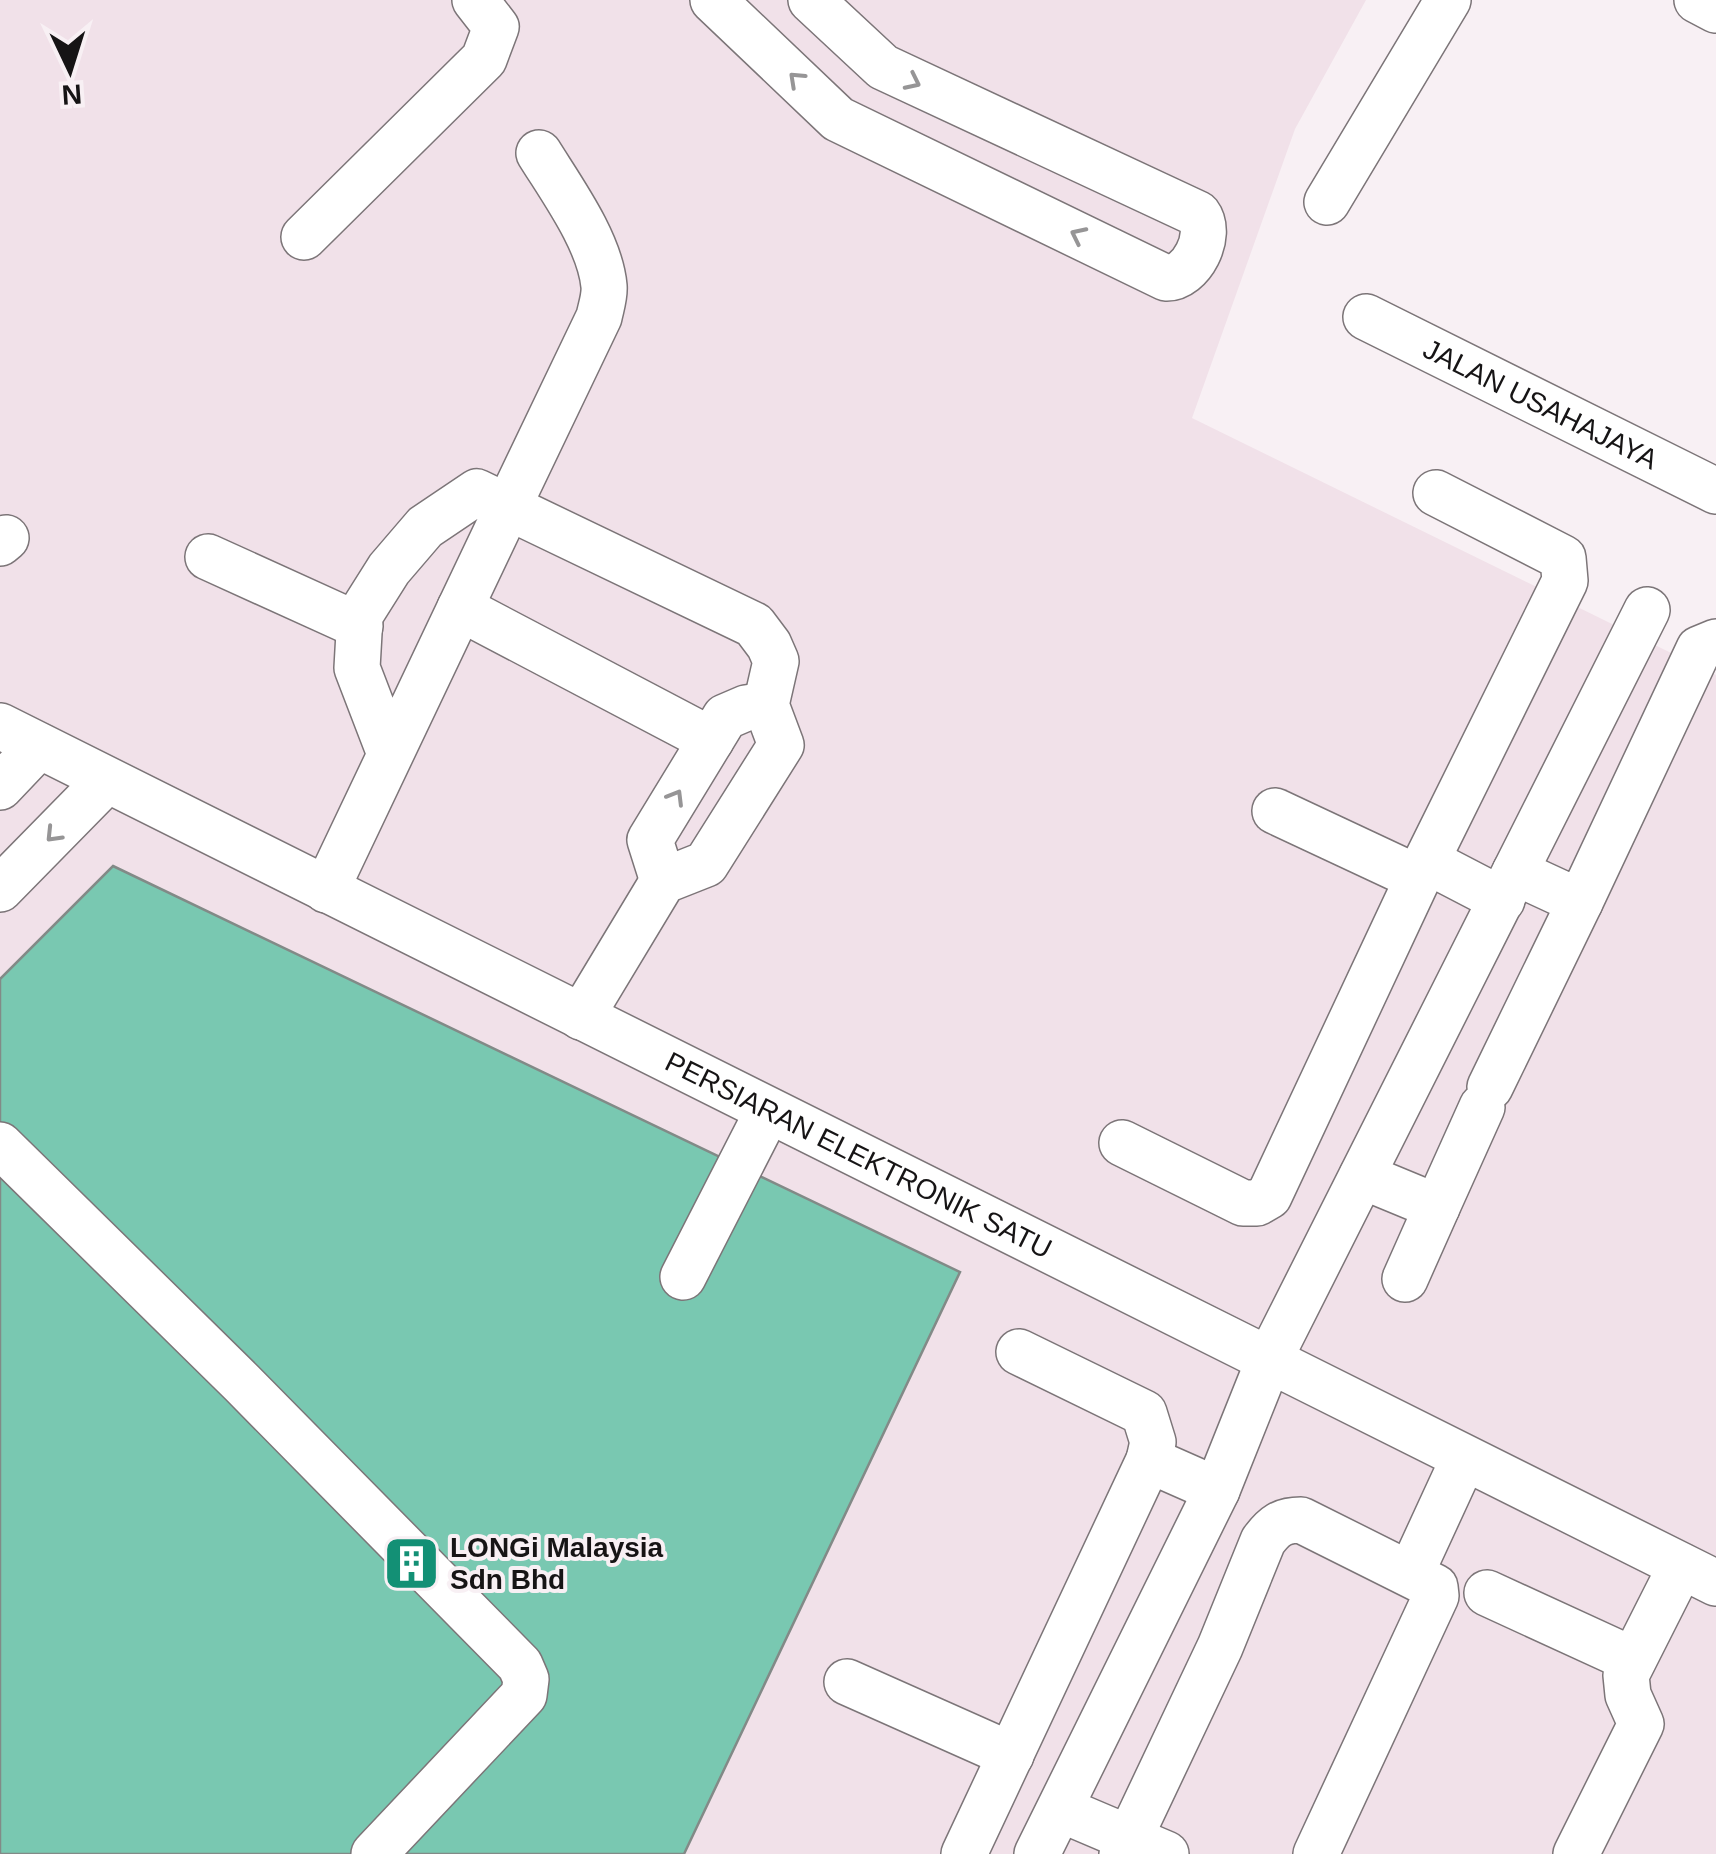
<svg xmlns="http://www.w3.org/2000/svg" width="1716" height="1854" font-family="Helvetica,sans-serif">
  <rect width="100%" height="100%" fill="#f8f0f4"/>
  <!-- built -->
  <path fill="#f1e1e9" d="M 0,0 L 1366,0 L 1295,129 L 1192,418 L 1716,675 L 1716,1854 L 0,1854 Z"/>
  <!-- building -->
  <path fill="#79c8b1" stroke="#828a87" stroke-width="2.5" d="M 113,866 L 960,1272 L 684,1854 L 0,1854 L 0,979 Z"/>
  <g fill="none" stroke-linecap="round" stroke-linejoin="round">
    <defs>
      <g id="minor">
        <path d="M 713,0 L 838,119 L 1166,278 C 1191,279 1214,235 1198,214 L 883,67 L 811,0"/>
        <path d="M 1697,0 L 1716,10"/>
        <path d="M 539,153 C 562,190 600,242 604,286 C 605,296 601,307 599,317 L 508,507 L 754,625 L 769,645 L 776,661 L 766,705 L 781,745 L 706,864 L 663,881 L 581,1017"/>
        <path d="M 1327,202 L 1448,0"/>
        <path d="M 304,237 L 484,59 L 496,27 L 475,0"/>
        <path id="s1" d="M 1366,317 L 1716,491"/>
        <path d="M 0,543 L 6,538"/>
        <path d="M 208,557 L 360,626"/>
        <path d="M 460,608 L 711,740"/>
        <path id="s2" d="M 0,726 L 1716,1583"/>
        <path d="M 0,787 L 39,746"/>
        <path d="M 1275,811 L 1418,878"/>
        <path d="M 1427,861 L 1502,900"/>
        <path d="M 1515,872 L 1580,902 L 1699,649 L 1716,642"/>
        <path d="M 663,881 L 650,840 L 725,717 L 746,708 L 766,705"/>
        <path d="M 0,889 L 106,781"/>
        <path d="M 326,890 L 508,507 L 477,492 L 425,527 L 389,569 L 360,615 L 357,668 L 390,754"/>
        <path d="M 1490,1087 L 1580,902"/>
        <path d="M 1122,1143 L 1243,1203 L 1257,1203 L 1269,1196 L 1418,878 L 1565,581 L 1563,558 L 1436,493"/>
        <path d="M 0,1145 L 242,1383 L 520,1665 L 526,1679 L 524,1695 L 374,1854"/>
        <path d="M 1362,1176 L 1437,1207 L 1405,1279"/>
        <path d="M 1437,1207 L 1482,1107"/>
        <path d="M 683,1277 L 768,1111"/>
        <path d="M 1019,1352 L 1144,1413 L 1153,1442 L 1149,1460"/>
        <path d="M 1411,1573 L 1464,1458"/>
        <path d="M 1487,1593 L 1633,1660"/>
        <path d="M 847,1682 L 1011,1755"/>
        <path d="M 1060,1809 L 1166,1854"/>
        <path d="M 964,1854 L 1149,1460 L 1217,1490"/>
        <path d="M 1037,1854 L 1217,1490 L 1269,1360 L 1647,610"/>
        <path d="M 1122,1854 L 1220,1647 L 1263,1541 C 1274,1526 1282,1520 1301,1520 L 1435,1587 L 1436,1596 L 1316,1854"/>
        <path d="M 1576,1854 L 1641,1724 L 1628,1695 L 1626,1675 L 1681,1566"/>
      </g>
    </defs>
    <!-- minor casing -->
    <use href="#minor" stroke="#7c7578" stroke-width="48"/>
    <!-- minor -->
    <use href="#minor" stroke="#fff" stroke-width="45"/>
  </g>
  <!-- one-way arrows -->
  <defs><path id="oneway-chevron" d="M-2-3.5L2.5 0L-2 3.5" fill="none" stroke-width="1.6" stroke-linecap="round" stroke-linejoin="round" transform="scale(2.5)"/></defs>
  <g stroke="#969596">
    <use href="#oneway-chevron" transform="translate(796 79) rotate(-137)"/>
    <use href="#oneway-chevron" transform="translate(913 82) rotate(26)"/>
    <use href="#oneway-chevron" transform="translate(1078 235) rotate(-154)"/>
    <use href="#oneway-chevron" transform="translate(676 797) rotate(-59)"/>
    <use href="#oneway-chevron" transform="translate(53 835) rotate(134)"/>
  </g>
  <!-- icons -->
  <defs>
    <symbol id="building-square" viewBox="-11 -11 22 22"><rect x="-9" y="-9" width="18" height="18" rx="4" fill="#139075" stroke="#f8f0f4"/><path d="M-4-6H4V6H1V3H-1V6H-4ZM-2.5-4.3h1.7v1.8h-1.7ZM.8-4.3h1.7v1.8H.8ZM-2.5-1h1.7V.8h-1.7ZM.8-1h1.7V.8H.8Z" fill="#fff"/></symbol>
  </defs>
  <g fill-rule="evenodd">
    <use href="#building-square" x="380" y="1532" width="63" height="63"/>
  </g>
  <g text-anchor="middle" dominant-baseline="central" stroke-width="8" stroke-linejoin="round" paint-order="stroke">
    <!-- street labels -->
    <g font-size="28" fill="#161415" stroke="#f8f0f4">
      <text stroke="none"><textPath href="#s1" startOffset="195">JALAN USAHAJAYA</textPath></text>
      <text stroke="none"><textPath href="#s2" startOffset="960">PERSIARAN ELEKTRONIK SATU</textPath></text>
    </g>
    <!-- poi labels -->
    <g font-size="28" font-weight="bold" fill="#161415" stroke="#f8f0f4" text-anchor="start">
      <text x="450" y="1547">LONGi Malaysia<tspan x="450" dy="32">Sdn Bhd</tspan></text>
    </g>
  </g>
  <!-- north arrow -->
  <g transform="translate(70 70) rotate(176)" stroke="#f8f0f4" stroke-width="8" paint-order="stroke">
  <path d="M0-8L18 38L0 25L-18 38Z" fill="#161415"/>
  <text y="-15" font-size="28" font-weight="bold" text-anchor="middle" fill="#161415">N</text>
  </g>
</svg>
